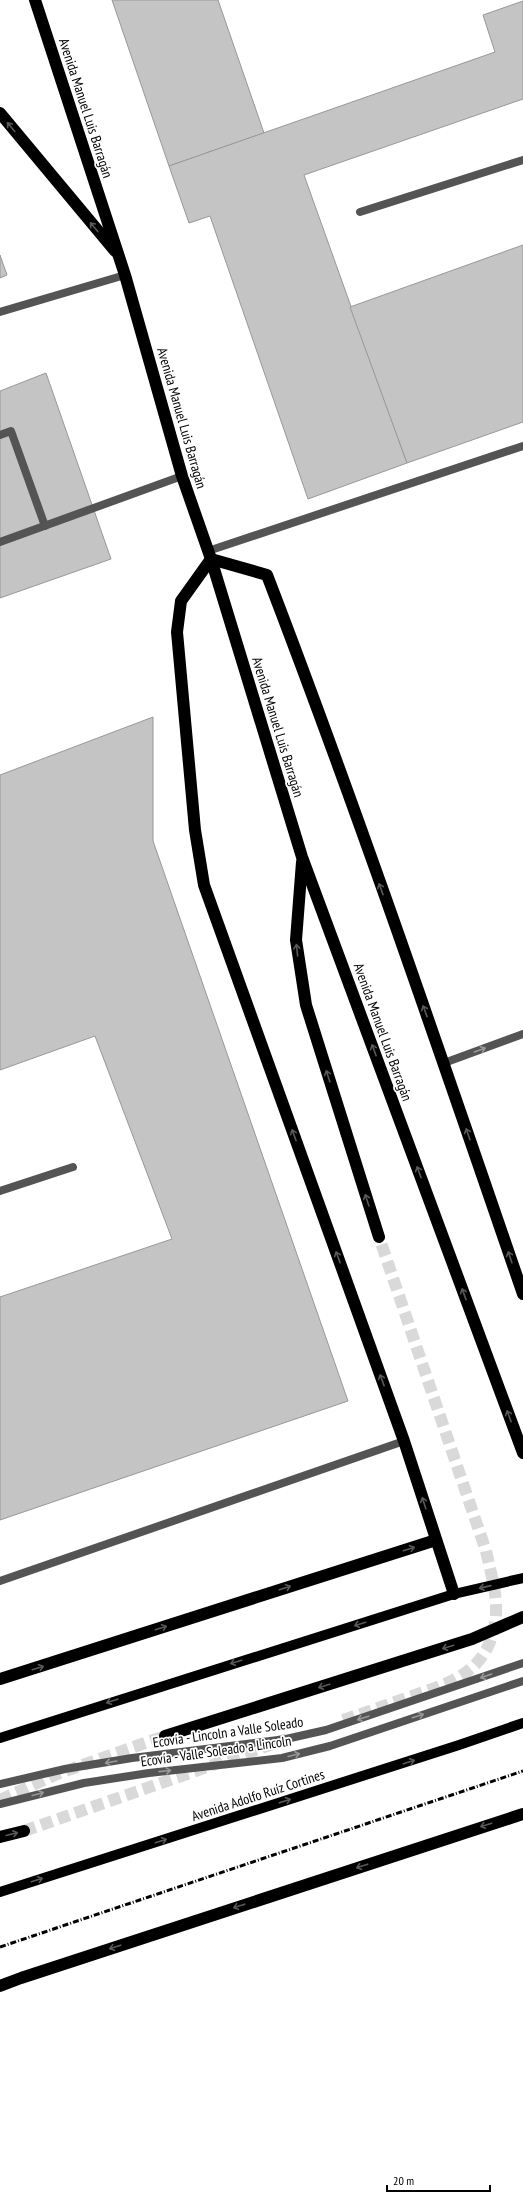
<svg xmlns="http://www.w3.org/2000/svg" width="523" height="2201" font-family="'PT Sans Narrow',sans-serif">
  <rect width="100%" height="100%" fill="#fff"/>
  <!-- building -->
  <g fill="#c4c4c4" stroke="#989898">
    <path d="M 112,0 L 218,0 L 264,133 L 169,166 Z"/>
    <path d="M 523,1 L 523,99 L 304,175 L 407,463 L 308,499 L 210,216 L 189,223 L 169,166 L 495,52 L 483,15 Z"/>
    <path d="M 523,245 L 523,422 L 407,463 L 350,307 Z"/>
    <path d="M 0,255 L 7,275 L 0,278 Z"/>
    <path d="M 46,373 L 111,559 L 0,598 L 0,391 Z"/>
    <path d="M 153,717 L 153,841 L 348,1401 L 0,1520 L 0,1297 L 172,1239 L 95,1036 L 0,1070 L 0,775 Z"/>
  </g>
  <g fill="none" stroke-linecap="round" stroke-linejoin="round">
    <!-- highway-tunnel -->
    <g stroke="#d9d9d9" stroke-width="12" stroke-dasharray="12 6" stroke-linecap="butt">
      <path d="M 343,1720 C 365,1713 387,1705 409,1697 C 450,1683 487,1673 495,1623 C 499,1599 491,1574 486,1551 L 379,1237"/>
      <path d="M 0,1800 L 57,1774 L 165,1736"/>
      <path d="M 24,1831 L 287,1739"/>
    </g>
    <!-- lane -->
    <g stroke="#545454" stroke-width="8">
      <path d="M 360,212 L 523,160"/>
      <path d="M 0,312 L 125,275"/>
      <path d="M 0,435 L 11,431 L 45,526"/>
      <path d="M 0,542 L 182,476"/>
      <path d="M 0,1191 L 73,1167"/>
      <path d="M 0,1581 L 404,1441"/>
      <path d="M 0,1784 L 65,1769 L 132,1758 L 286,1739 L 326,1730 L 523,1663"/>
      <path d="M 0,1804 L 84,1783 L 149,1773 L 282,1758 L 330,1746 L 523,1681"/>
    </g>
    <!-- street -->
    <g stroke="#545454" stroke-width="8">
      <path d="M 208,551 L 523,446"/>
      <path d="M 444,1063 L 523,1034"/>
    </g>
    <!-- primary -->
    <g stroke="#000" stroke-width="10">
      <path d="M 0,1738 L 454,1594 L 523,1578"/>
      <path d="M 0,1892 L 459,1745 L 523,1723"/>
    </g>
    <!-- highway -->
    <g stroke="#000" stroke-width="12">
      <path d="M 35,0 L 125,275 L 182,476 L 211,559 L 302,857 L 523,1453"/>
      <path d="M 0,113 L 115,251"/>
      <path d="M 302,862 L 296,940 L 306,1005 L 379,1237"/>
      <path d="M 454,1594 L 404,1441 L 204,885 L 195,830 L 177,632 L 181,601 L 211,559 L 267,575 C 358,812 440,1053 523,1294"/>
      <path d="M 0,1679 L 436,1540"/>
      <path d="M 165,1736 L 472,1639 L 523,1617"/>
      <path d="M 0,1837 L 24,1831"/>
      <path d="M 0,1986 L 21,1978 L 523,1814"/>
    </g>
    <!-- rail -->
    <path stroke="#000" stroke-width="3" stroke-dasharray="6 2 1 2" stroke-linecap="butt" d="M 0,1947 L 523,1771"/>
  </g>
  <!-- one-way arrows -->
  <defs><path id="oneway-shaft" d="M-6 0H5M1.5-3L5.5 0L1.5 3" fill="none" stroke-width="1.6" stroke-linecap="round" stroke-linejoin="round"/></defs>
  <g stroke="#595959">
    <use href="#oneway-shaft" transform="translate(11 127) rotate(-130)"/>
    <use href="#oneway-shaft" transform="translate(94 227) rotate(-130)"/>
    <use href="#oneway-shaft" transform="translate(381 889) rotate(-110)"/>
    <use href="#oneway-shaft" transform="translate(297 950) rotate(-96)"/>
    <use href="#oneway-shaft" transform="translate(425 1011) rotate(-110)"/>
    <use href="#oneway-shaft" transform="translate(374 1050) rotate(-110)"/>
    <use href="#oneway-shaft" transform="translate(328 1076) rotate(-108)"/>
    <use href="#oneway-shaft" transform="translate(468 1134) rotate(-109)"/>
    <use href="#oneway-shaft" transform="translate(294 1135) rotate(-110)"/>
    <use href="#oneway-shaft" transform="translate(419 1172) rotate(-110)"/>
    <use href="#oneway-shaft" transform="translate(367 1200) rotate(-108)"/>
    <use href="#oneway-shaft" transform="translate(338 1257) rotate(-110)"/>
    <use href="#oneway-shaft" transform="translate(510 1257) rotate(-109)"/>
    <use href="#oneway-shaft" transform="translate(464 1294) rotate(-110)"/>
    <use href="#oneway-shaft" transform="translate(382 1380) rotate(-110)"/>
    <use href="#oneway-shaft" transform="translate(509 1416) rotate(-110)"/>
    <use href="#oneway-shaft" transform="translate(424 1503) rotate(-108)"/>
    <use href="#oneway-shaft" transform="translate(409 1549) rotate(-18)"/>
    <use href="#oneway-shaft" transform="translate(485 1587) rotate(167)"/>
    <use href="#oneway-shaft" transform="translate(285 1588) rotate(-18)"/>
    <use href="#oneway-shaft" transform="translate(360 1624) rotate(163)"/>
    <use href="#oneway-shaft" transform="translate(161 1628) rotate(-18)"/>
    <use href="#oneway-shaft" transform="translate(448 1647) rotate(163)"/>
    <use href="#oneway-shaft" transform="translate(236 1662) rotate(163)"/>
    <use href="#oneway-shaft" transform="translate(38 1668) rotate(-18)"/>
    <use href="#oneway-shaft" transform="translate(324 1686) rotate(163)"/>
    <use href="#oneway-shaft" transform="translate(112 1701) rotate(162)"/>
    <use href="#oneway-shaft" transform="translate(409 1762) rotate(-18)"/>
    <use href="#oneway-shaft" transform="translate(285 1801) rotate(-18)"/>
    <use href="#oneway-shaft" transform="translate(486 1825) rotate(163)"/>
    <use href="#oneway-shaft" transform="translate(12 1834) rotate(-14)"/>
    <use href="#oneway-shaft" transform="translate(161 1841) rotate(-18)"/>
    <use href="#oneway-shaft" transform="translate(362 1866) rotate(162)"/>
    <use href="#oneway-shaft" transform="translate(37 1880) rotate(-18)"/>
    <use href="#oneway-shaft" transform="translate(239 1906) rotate(162)"/>
    <use href="#oneway-shaft" transform="translate(115 1947) rotate(162)"/>
  </g>
  <g stroke="#989898">
    <use href="#oneway-shaft" transform="translate(480 1050) rotate(-20)"/>
    <use href="#oneway-shaft" transform="translate(486 1676) rotate(161)"/>
    <use href="#oneway-shaft" transform="translate(418 1716) rotate(-18)"/>
    <use href="#oneway-shaft" transform="translate(363 1718) rotate(162)"/>
    <use href="#oneway-shaft" transform="translate(294 1755) rotate(-14)"/>
    <use href="#oneway-shaft" transform="translate(111 1762) rotate(170)"/>
    <use href="#oneway-shaft" transform="translate(165 1771) rotate(-6)"/>
    <use href="#oneway-shaft" transform="translate(38 1794) rotate(-15)"/>
  </g>
  <g text-anchor="middle" dominant-baseline="central" stroke-width="3.5" stroke-linejoin="round" paint-order="stroke">
    <!-- street labels -->
    <g font-size="14" fill="#000" stroke="#fff">
      <text transform="translate(86 108) rotate(72)">Avenida Manuel Luis Barragán</text>
      <text transform="translate(182 418) rotate(74)">Avenida Manuel Luis Barragán</text>
      <text transform="translate(278 727) rotate(73)">Avenida Manuel Luis Barragán</text>
      <text transform="translate(383 1032) rotate(70)">Avenida Manuel Luis Barragán</text>
      <text transform="translate(228 1732) rotate(-8)">Ecovía - Lincoln a Valle Soleado</text>
      <text transform="translate(216 1751) rotate(-8)">Ecovía - Valle Soleado a Lincoln</text>
      <text transform="translate(258 1795) rotate(-18)">Avenida Adolfo Ruíz Cortines</text>
    </g>
  </g>
  <!-- scale -->
  <path d="M387 2185v6h103v-6" fill="none" stroke="#000000" stroke-width="2"/>
  <text x="393" y="2185" font-size="12" fill="#000000" stroke="#ffffff" stroke-width="3" paint-order="stroke">20 m</text>
</svg>
